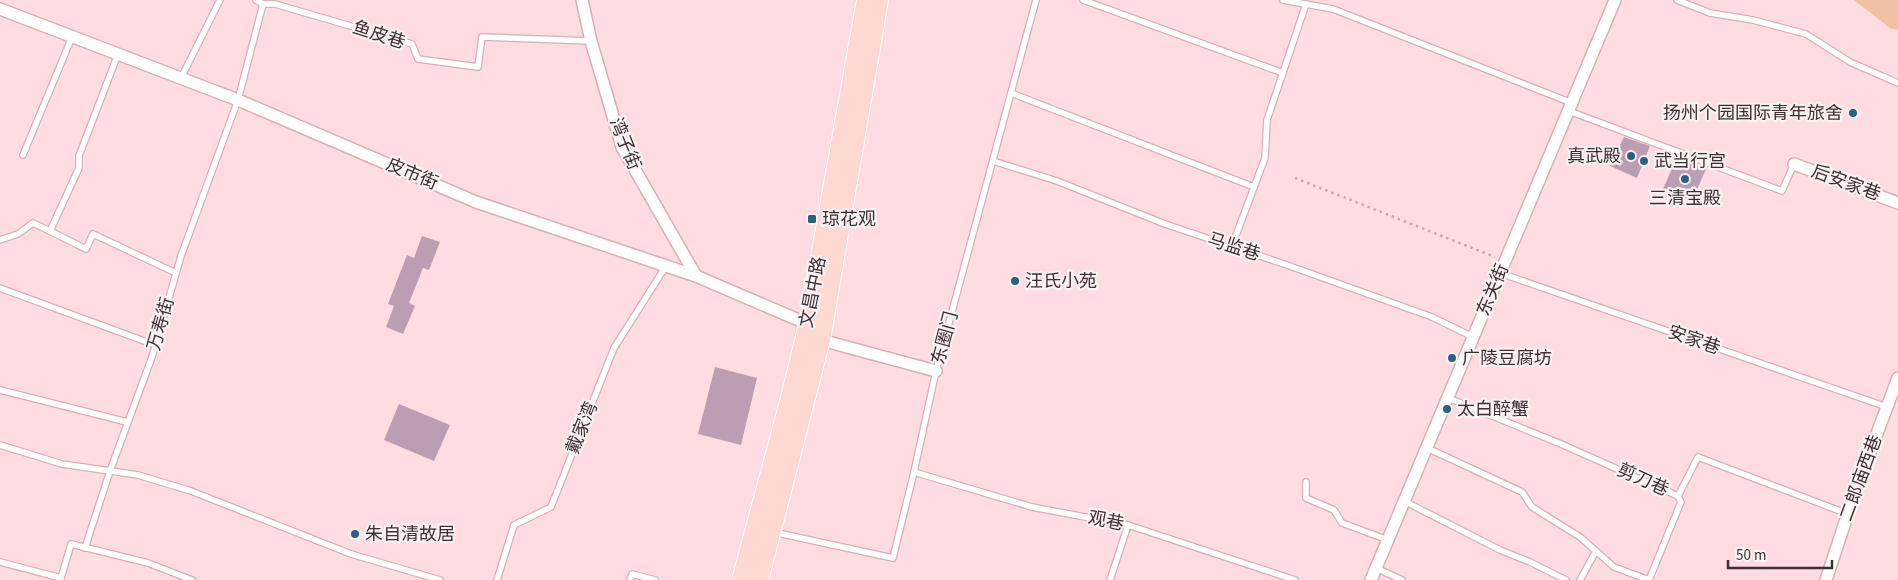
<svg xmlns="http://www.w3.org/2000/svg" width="1898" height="580" font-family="'Source Sans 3','Noto Sans SC',sans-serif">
  <rect width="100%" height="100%" fill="#fedce2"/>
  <!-- green -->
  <path fill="#efc3a1" d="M 1854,0 L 1898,0 L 1898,30 L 1890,28 Z"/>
  <!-- building -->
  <g fill="#bd9db2">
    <path d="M 1624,137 L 1650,146 L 1637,178 L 1610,166 Z"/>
    <path d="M 1677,157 L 1706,169 L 1692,201 L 1663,189 Z"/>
    <path d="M 422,236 L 440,242 L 429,270 L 423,268 L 409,303 L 415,306 L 403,334 L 386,327 L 394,306 L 388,304 L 407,255 L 414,258 Z"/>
    <path d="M 715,367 L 757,378 L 741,445 L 698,434 Z"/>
    <path d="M 399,404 L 450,425 L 434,461 L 384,440 Z"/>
  </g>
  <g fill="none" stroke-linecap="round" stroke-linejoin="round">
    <defs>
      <g id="lane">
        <path d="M 256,0 L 263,4 L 275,4 L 412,44 L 418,59 L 478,67 L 482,37 L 591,41"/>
        <path d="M 1083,0 L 1283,73"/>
        <path d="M 1283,0 L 1333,9 L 1572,103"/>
        <path d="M 1677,0 L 1710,13 L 1753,20 L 1806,34 L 1850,62 L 1898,83"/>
        <path d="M 181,78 L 220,0"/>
        <path d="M 1011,93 L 1254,187"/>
        <path d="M 1569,111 L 1782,191 L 1794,164"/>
        <path d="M 23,155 L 72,37"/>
        <path d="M 993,161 L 1057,181 L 1165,224 L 1287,265 L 1432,317 L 1473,337"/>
        <path d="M 50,231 L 86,249 L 93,234 L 176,273"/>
        <path d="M 0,240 L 18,234 L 33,223 L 50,231 L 79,168 L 79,156 L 118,54"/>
        <path d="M 1232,246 L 1265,158 L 1267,120 L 1306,4"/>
        <path d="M 1500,273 L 1887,407"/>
        <path d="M 0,288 L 155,345"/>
        <path d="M 0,390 L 127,422"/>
        <path d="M 1448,398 L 1561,444 L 1678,496 L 1698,457 L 1848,514"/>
        <path d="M 0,445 L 62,464 L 138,475 L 191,491 L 351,554 L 440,580"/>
        <path d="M 1427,448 L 1522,492 L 1532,507 L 1580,537 L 1614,567 L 1649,580 L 1681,502 L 1678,496"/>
        <path d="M 914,472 L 1032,507 L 1128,525 L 1295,580"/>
        <path d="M 1306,482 L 1306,498 L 1334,510 L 1342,523 L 1388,540"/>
        <path d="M 1404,501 L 1500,550 L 1530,562 L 1566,580"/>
        <path d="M 773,532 L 893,558 L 914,472 L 936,371 L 1036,0"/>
        <path d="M 85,548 L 110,471 L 152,357 L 181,256 L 238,100 L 263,4"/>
        <path d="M 0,562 L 61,578 L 71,544 L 148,563 L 192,580"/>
        <path d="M 1376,568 L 1402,580"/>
        <path d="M 497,580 L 514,525 L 551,507 L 614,348 L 666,266"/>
        <path d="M 630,580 L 632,574 L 655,580"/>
        <path d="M 1110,580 L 1128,525"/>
        <path d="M 1580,580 L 1596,551"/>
      </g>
      <g id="street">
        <path d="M 582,0 L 591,41 L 622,147 L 696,276"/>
        <path d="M 0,9 L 238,100 L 476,202 L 696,276 L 808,324 L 821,340 L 936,371"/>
        <path d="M 1794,164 L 1898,203"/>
        <path d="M 1371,580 L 1615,0"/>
        <path d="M 1826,580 L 1857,486 L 1898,378"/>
      </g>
      <g id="primary">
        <path d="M 741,580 L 790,398 L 808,324 L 866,0"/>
        <path d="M 759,580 L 821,340 L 879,0"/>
      </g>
    </defs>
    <!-- lane casing -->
    <use href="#lane" stroke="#d7b0b7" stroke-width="8"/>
    <!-- street casing -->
    <use href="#street" stroke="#d7b0b7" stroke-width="14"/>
    <!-- primary casing -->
    <use href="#primary" stroke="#fff" stroke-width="20"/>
    <!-- path -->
    <path stroke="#c5a8ad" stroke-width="2.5" stroke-dasharray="2.5 4" stroke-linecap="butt" d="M 1295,178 L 1495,257"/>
    <!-- lane -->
    <use href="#lane" stroke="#fff" stroke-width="5.5"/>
    <!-- street -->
    <use href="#street" stroke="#fff" stroke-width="11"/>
    <!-- primary -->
    <use href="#primary" stroke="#fed9d1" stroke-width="18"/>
  </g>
  <!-- markers -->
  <g fill="#2c617d" stroke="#f9f1f2" stroke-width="2">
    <circle cx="1853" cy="113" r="5"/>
    <circle cx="1631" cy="156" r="5"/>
    <circle cx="1644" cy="161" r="5"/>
    <circle cx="1685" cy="179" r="5"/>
    <rect x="807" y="214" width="10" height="10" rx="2.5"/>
    <circle cx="1015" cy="281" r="5"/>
    <circle cx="1452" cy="358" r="5"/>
    <circle cx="1447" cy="409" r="5"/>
    <circle cx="355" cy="534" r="5"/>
  </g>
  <g text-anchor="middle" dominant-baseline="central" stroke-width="4.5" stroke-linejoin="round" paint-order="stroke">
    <!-- street labels -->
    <g font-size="18" fill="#3f2f32" stroke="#f9f1f2">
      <text transform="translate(379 35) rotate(18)">鱼皮巷</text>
      <text transform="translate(625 144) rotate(68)">湾子街</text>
      <text transform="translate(412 174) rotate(23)">皮市街</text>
      <text transform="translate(1846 183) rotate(20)">后安家巷</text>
      <text transform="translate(1234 247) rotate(18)">马监巷</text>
      <text transform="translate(1493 290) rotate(-67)">东关街</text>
      <text transform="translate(813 292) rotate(-79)">文昌中路</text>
      <text transform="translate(161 324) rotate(-74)">万寿街</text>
      <text transform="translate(945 338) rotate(-75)">东圈门</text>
      <text transform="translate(1694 340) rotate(19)">安家巷</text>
      <text transform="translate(582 428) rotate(-68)">戴家湾</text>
      <text transform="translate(1861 478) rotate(-70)">二郎庙西巷</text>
      <text transform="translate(1643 480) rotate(24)">剪刀巷</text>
      <text transform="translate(1106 521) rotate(11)">观巷</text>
    </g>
    <!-- poi labels -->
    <g font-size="18" fill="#3f2f32" stroke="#f9f1f2" text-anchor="start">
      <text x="1843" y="113" text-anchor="end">扬州个园国际青年旅舍</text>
      <text x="1621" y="156" text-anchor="end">真武殿</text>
      <text x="1654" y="161">武当行宫</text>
      <text x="1685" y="198" text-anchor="middle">三清宝殿</text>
      <text x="822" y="219">琼花观</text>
      <text x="1025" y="281">汪氏小苑</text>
      <text x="1462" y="358">广陵豆腐坊</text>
      <text x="1457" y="409">太白醉蟹</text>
      <text x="365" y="534">朱自清故居</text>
    </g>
  </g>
  <!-- scale -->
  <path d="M1728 560v8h104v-8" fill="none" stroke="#3f2f32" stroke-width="2.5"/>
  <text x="1736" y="560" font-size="15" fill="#3f2f32" stroke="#f9f1f2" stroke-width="4" paint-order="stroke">50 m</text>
</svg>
